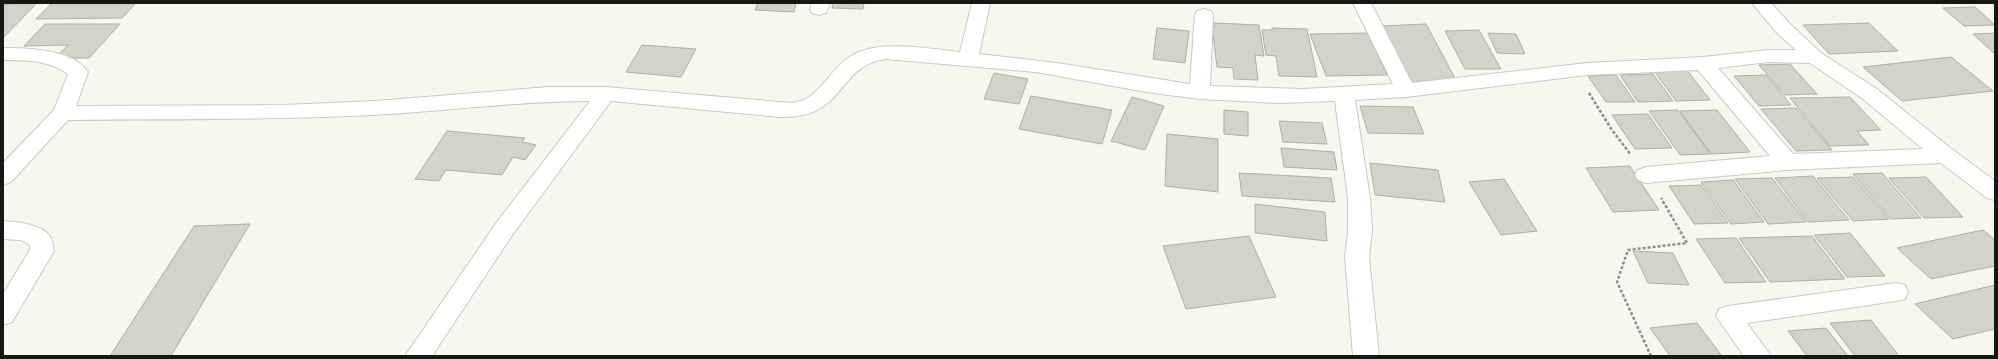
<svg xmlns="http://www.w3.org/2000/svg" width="1998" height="359" font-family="'Public Sans',sans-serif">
  <rect width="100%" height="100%" fill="#f6f7ef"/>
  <!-- building -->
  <g fill="#d2d3cb" stroke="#afb0a8">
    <path d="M 37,3 L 3,38 L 3,4 Z"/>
    <path d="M 52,3 L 136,3 L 122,18 L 36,19 Z"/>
    <path d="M 758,3 L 796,3 L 794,12 L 755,10 Z"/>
    <path d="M 833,3 L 864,3 L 863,9 L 832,8 Z"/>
    <path d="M 1975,7 L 1995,25 L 1964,26 L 1943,8 Z"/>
    <path d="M 1214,23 L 1259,25 L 1264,56 L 1255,55 L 1258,80 L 1234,79 L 1233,68 L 1217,67 L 1212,26 L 1215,27 Z"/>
    <path d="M 1869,23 L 1898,51 L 1829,54 L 1803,25 Z"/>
    <path d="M 45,24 L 120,24 L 89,58 L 55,58 L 68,45 L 24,46 Z"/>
    <path d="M 1426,24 L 1457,82 L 1406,84 L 1379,26 Z"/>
    <path d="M 1157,28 L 1189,31 L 1185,63 L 1153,59 Z"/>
    <path d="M 1272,28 L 1307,29 L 1317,77 L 1279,76 L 1276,56 L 1266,55 L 1262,30 L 1272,30 Z"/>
    <path d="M 1479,30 L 1501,69 L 1465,69 L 1445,31 Z"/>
    <path d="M 1368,33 L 1387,75 L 1326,76 L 1310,34 Z"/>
    <path d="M 1488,33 L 1516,34 L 1525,54 L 1497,53 Z"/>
    <path d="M 1995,33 L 1995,54 L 1973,34 Z"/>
    <path d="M 642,45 L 696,49 L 681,77 L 626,72 Z"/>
    <path d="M 1951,57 L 1993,91 L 1902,101 L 1863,67 Z"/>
    <path d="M 1790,64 L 1817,94 L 1785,95 L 1759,65 Z"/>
    <path d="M 1687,70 L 1710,100 L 1676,101 L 1654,71 Z"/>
    <path d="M 994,73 L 1028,79 L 1019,104 L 984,99 Z"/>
    <path d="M 1653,74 L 1673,101 L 1638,102 L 1620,75 Z"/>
    <path d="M 1616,75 L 1635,102 L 1606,102 L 1588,76 Z"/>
    <path d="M 1766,75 L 1791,105 L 1759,106 L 1734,76 Z"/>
    <path d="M 1031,96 L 1112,110 L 1102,144 L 1019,129 Z"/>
    <path d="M 1132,97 L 1164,106 L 1145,150 L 1111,141 Z"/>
    <path d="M 1850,97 L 1881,130 L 1857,131 L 1869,145 L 1830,146 L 1790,98 Z"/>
    <path d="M 1360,106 L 1413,107 L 1424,134 L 1368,133 Z"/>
    <path d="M 1796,108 L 1832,150 L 1796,151 L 1761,109 Z"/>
    <path d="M 1224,110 L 1248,112 L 1248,136 L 1224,134 Z"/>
    <path d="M 1678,110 L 1710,154 L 1680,155 L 1649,111 Z"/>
    <path d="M 1717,110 L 1750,152 L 1711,154 L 1680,111 Z"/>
    <path d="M 1648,114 L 1672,148 L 1635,149 L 1612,115 Z"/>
    <path d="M 1279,121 L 1322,123 L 1327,144 L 1283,142 Z"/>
    <path d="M 447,131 L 525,138 L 522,142 L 536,145 L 525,160 L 513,157 L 502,175 L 446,170 L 439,181 L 415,179 Z"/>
    <path d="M 1167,134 L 1218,139 L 1218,192 L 1165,186 Z"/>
    <path d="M 1281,148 L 1334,152 L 1337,170 L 1284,167 Z"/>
    <path d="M 1370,163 L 1438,170 L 1445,202 L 1375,195 Z"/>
    <path d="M 1630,166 L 1659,210 L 1613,212 L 1586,168 Z"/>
    <path d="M 1239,173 L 1331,178 L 1335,202 L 1242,196 Z"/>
    <path d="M 1882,173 L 1921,218 L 1891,219 L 1853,174 Z"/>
    <path d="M 1813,176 L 1849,220 L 1808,222 L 1775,178 Z"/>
    <path d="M 1853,177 L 1889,219 L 1853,221 L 1817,178 Z"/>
    <path d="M 1926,177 L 1963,217 L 1924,218 L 1889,178 Z"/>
    <path d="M 1772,178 L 1806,222 L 1768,224 L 1735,179 Z"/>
    <path d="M 1504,179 L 1537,231 L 1501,235 L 1469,182 Z"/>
    <path d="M 1733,180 L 1764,222 L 1731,224 L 1701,182 Z"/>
    <path d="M 1701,185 L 1728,223 L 1694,224 L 1669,186 Z"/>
    <path d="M 1255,204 L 1325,212 L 1327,241 L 1255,233 Z"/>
    <path d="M 250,224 L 171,356 L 110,356 L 194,226 Z"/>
    <path d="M 1983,230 L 1995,240 L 1995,266 L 1931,279 L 1897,248 Z"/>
    <path d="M 1850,233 L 1885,276 L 1847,277 L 1814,235 Z"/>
    <path d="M 1249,236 L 1276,297 L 1186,309 L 1163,246 Z"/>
    <path d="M 1812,236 L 1845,279 L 1770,282 L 1739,238 Z"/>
    <path d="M 1736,238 L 1766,282 L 1725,283 L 1696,239 Z"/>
    <path d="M 1633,251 L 1673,253 L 1689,285 L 1648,283 Z"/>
    <path d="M 1995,285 L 1995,329 L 1953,339 L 1915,304 Z"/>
    <path d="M 1871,320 L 1899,356 L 1855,356 L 1830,323 Z"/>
    <path d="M 1697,323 L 1722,356 L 1670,356 L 1650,328 Z"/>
    <path d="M 1826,328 L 1848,356 L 1807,356 L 1788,331 Z"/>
  </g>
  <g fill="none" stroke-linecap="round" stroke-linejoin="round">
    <defs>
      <g id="minor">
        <path d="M 812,3 L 830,3 L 826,13 L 819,15 L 812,13 L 810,9 Z"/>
        <path d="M 972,3 L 990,3 L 979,54 L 1057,63 L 1190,84 L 1195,15 L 1197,11 L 1204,9 L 1211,11 L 1213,15 L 1210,86 L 1303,89 L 1393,84 L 1353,3 L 1371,3 L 1412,83 L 1587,63 L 1703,57 L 1768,50 L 1796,50 L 1777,33 L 1752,3 L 1771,3 L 1791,25 L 1821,53 L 1877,89 L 1953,150 L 1995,181 L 1995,200 L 1987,198 L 1941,163 L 1787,170 L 1646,183 L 1638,180 L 1635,175 L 1638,170 L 1646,167 L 1770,156 L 1698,70 L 1587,75 L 1406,97 L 1355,100 L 1370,198 L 1372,231 L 1369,257 L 1379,356 L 1353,356 L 1345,257 L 1348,231 L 1348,198 L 1335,101 L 1277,103 L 1200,99 L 1146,92 L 1036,72 L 885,59 C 847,65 846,95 817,110 C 806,116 792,117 780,117 L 611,101 L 513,234 L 432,356 L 405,356 L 497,222 L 590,101 C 518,101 446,111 373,115 C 272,120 170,119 68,120 L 11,182 L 3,185 L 3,163 L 54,110 L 68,74 C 49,60 25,60 3,60 L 3,48 C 27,48 73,49 88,72 L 76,106 L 283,105 L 375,101 L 549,87 L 606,87 L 792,103 C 820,100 829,69 851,56 C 878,39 929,49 960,52 ZM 1768,62 L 1810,63 L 1863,99 L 1923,149 L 1793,154 L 1718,68 Z"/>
        <path d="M 3,221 C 17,222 40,224 49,235 C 53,240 53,246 54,251 L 12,322 L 3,325 L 3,294 L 30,250 L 30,245 L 21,240 L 3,239 Z"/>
        <path d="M 1896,283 L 1905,285 L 1908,292 L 1905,299 L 1896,301 L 1747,323 L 1771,356 L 1744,356 L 1716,316 L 1719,309 L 1728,306 Z"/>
      </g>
    </defs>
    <!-- minor casing -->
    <use href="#minor" stroke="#c9cbc3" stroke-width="2"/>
    <!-- path -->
    <g stroke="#8e8f89" stroke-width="2.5" stroke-dasharray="3 2" stroke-linecap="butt">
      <path d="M 1589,93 L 1612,130 L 1631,155"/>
      <path d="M 1651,356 L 1617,282 L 1628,250 L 1687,243 L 1661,198"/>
    </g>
    <!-- minor -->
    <use href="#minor" fill="#fff" fill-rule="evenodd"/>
  </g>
  <!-- border -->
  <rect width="1998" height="359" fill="none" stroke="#171815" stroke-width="8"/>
</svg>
